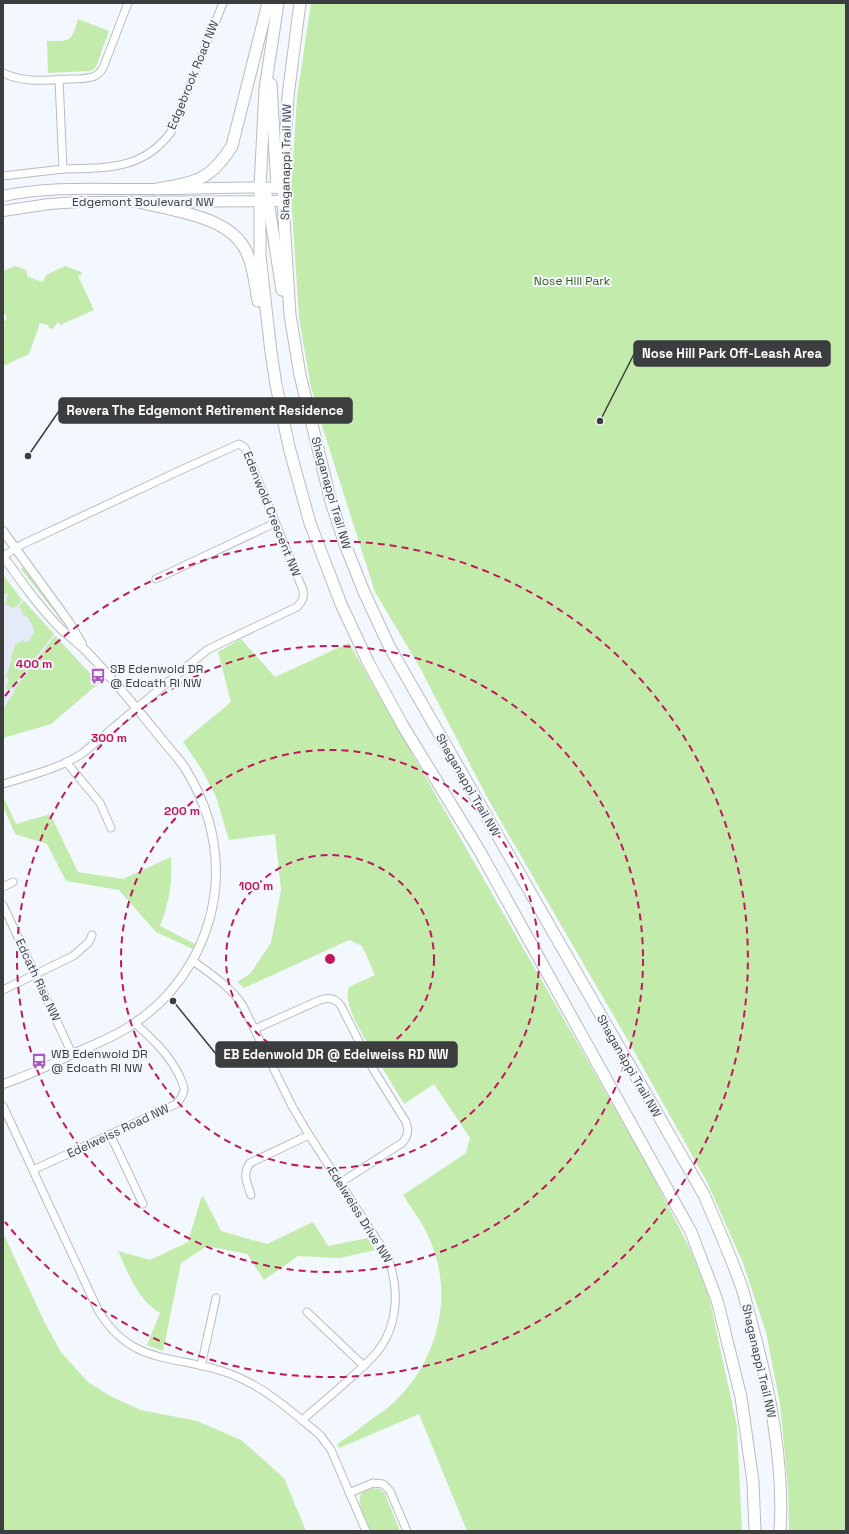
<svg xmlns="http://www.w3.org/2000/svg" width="849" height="1534" font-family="'Space Grotesk',sans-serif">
  <rect width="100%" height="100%" fill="#f3f7fe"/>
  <!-- built -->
  <path fill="#e4eaf8" d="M 3,575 L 19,596 L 99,683 L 51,724 L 3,738 Z"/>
  <!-- green -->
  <g fill="#c3ebab">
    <path d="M 311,3 L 846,3 L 846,1531 L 789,1531 L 788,1487 L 780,1404 L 766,1332 L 743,1263 L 707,1182 L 626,1037 L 488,799 L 419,666 L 375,592 L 323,429 L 311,387 L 299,319 L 291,193 L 297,97 Z"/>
    <path d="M 78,19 L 109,31 L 96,67 L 93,70 L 89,71 L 48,73 L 47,41 C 71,41 71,43 78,19 Z"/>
    <path d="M 15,266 L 26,270 L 28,277 L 43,282 L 46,275 L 65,266 L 81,272 L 82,274 L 78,276 L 94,310 L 60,325 L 59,322 L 56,324 L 53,329 L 49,328 L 48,325 L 40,323 L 29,354 L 3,366 L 3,327 L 5,326 L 3,321 L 7,319 L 3,310 L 3,271 Z"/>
    <path d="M 23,567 L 62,619 L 61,620 L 21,569 Z"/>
    <path d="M 3,575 L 22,600 L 17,605 L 12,609 L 10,606 L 5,604 L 8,594 L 3,593 Z"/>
    <path d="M 24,601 L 54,634 L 10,690 L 6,689 L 9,678 L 6,677 L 12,658 L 11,658 L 15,645 L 23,640 L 25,643 L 31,640 L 30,637 L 34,634 L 33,626 L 27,616 L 25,617 L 19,606 Z"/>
    <path d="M 55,636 L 99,683 L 51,724 L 3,738 L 3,707 L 6,705 L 15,691 L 14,691 L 16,687 Z"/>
    <path d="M 241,639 L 275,677 L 349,643 L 646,1163 L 691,1251 L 709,1297 L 737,1426 L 742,1531 L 467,1531 L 419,1414 L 339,1448 L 337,1444 C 351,1435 363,1426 376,1416 C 382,1412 388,1408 393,1403 C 439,1361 456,1291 427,1234 C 421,1220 411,1208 403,1195 L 466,1153 L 470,1138 L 434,1084 L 404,1104 L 377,1059 L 369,1043 L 367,1042 C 359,1028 343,1003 349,987 L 375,975 L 362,946 L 349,940 L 244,988 L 237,982 L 250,974 L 271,943 L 281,890 L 275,834 L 229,840 L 216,797 L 201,768 L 183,742 L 231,702 L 218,652 Z"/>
    <path d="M 3,796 L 16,824 L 50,814 L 78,872 L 123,879 L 171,857 C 173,881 169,903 160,926 L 195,944 L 193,949 L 156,932 L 119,890 L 66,881 L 47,844 L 15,834 L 3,806 Z"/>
    <path d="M 203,1196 L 221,1231 L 267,1244 L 313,1222 L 328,1246 L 368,1238 L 375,1250 L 340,1258 L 298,1256 L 264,1280 L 247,1254 L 207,1246 L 181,1263 L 163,1351 L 149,1346 L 147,1345 L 160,1313 C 137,1299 129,1274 118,1251 L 150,1260 L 188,1242 L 201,1198 Z"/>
    <path d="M 3,1233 L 45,1323 L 61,1352 L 88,1382 L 110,1396 L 141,1410 L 197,1421 L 241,1440 L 284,1478 L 306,1531 L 3,1531 Z"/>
    <path d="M 373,1488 L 380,1489 L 385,1494 L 400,1531 L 371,1531 C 368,1523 355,1502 361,1494 C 364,1491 369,1490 373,1488 Z"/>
  </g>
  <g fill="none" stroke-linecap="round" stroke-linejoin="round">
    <defs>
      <g id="minor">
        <path d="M 3,73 C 23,83 48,80 70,79 C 77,79 85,79 92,77 C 97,76 100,73 103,68 L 128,3"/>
        <path d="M 59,79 L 63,169 C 107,168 143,170 171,132 L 223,3"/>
        <path d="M 3,176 L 63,169"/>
        <path d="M 3,556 L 23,544 L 181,470 L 239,444 L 245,448 L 303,590 C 304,597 303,601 297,607 L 221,643 L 207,650 L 144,702 L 83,753 C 59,769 31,775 3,784"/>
        <path d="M 156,579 L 275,523"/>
        <path d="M 67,763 L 100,803 L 111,828"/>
        <path d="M 3,887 L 13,882"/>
        <path d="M 3,905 L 72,1054"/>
        <path d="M 3,990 L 73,956 L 89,942 L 92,935"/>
        <path d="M 255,1029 L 320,1000 C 329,997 336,998 341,1006 L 373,1069 L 406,1122 C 409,1130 408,1137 402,1143 L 340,1183"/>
        <path d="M 3,1106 L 98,1310 C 132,1367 175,1354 228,1373 C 256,1383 279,1401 302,1420 C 317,1407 332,1395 346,1382 C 357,1372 368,1363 377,1352 C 399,1325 400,1285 386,1254 L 309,1135 L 292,1106 L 243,1006 C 231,987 211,974 193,961"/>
        <path d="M 110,1134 L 143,1204"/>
        <path d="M 33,1170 L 176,1104 C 180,1100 183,1096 184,1090 C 184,1085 181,1080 179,1075 C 168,1053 153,1040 135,1023"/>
        <path d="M 251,1195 C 247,1183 242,1174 250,1163 L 309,1135"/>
        <path d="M 307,1312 L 364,1366"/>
        <path d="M 201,1366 L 216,1298"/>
        <path d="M 302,1420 L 320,1435 L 331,1450 L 366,1531"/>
        <path d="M 349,1493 L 373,1483 L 383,1484 L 390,1491 L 407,1531"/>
      </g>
      <g id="tertiary">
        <path d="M 3,531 L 69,622 L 82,644"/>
        <path d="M 3,556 C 21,581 39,607 61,629 C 69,636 78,643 85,650 C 110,675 133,704 156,732 C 165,744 176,755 185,768 C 205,800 216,836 216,873 C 215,937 181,995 127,1028 C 111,1038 93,1045 75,1053 C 52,1064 28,1076 3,1084"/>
      </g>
      <g id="secondary">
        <path d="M 3,196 C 54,185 106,190 158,189 C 200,189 242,186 283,188"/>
        <path d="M 3,211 L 49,204 L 79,202 L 283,201"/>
      </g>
      <g id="primary">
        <path d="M 278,3 L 265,89 L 260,187 L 260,256 L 271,352 L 276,385 L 289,447 L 310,523 L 341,604 L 368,662 L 403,726 L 479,850 L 691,1232 L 717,1300 L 741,1397 L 753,1482 L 755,1531"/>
        <path d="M 300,3 L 288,96 L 283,181 L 284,220 L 290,315 L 300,375 L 331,502 L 346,547 L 364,592 L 390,648 L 704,1195 C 717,1225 730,1255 741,1285 C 746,1300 749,1315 753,1329 C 770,1391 784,1467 780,1531"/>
        <path d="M 271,84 L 277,187"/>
        <path d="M 261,188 L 265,192 L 268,201 L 282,290"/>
        <path d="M 157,189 C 196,182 210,181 232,146 L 268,3"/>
        <path d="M 139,202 C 174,211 231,216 247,253 C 254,268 255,285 258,301"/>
      </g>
    </defs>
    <!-- minor casing -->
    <use href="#minor" stroke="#b8bcc2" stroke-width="9"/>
    <!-- tertiary casing -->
    <use href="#tertiary" stroke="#b8bcc2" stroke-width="10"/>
    <!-- secondary casing -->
    <use href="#secondary" stroke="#b8bcc2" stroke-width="12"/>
    <!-- primary casing -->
    <use href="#primary" stroke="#b8bcc2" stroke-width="13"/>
    <!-- minor -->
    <use href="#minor" stroke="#fff" stroke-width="7"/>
    <!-- tertiary -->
    <use href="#tertiary" stroke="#fff" stroke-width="8"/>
    <!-- secondary -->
    <use href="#secondary" stroke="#fff" stroke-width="10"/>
    <!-- primary -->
    <use href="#primary" stroke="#fff" stroke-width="11"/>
  </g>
  <!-- distance rings -->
  <g fill="none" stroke="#c2185b" stroke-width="2" stroke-dasharray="7 5">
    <circle cx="330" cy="959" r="104"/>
    <circle cx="330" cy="959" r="209"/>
    <circle cx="330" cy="959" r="313"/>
    <path d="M5 696A418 418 0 1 1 5 1222"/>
  </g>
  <!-- icons -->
  <defs>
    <symbol id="bus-bare" viewBox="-9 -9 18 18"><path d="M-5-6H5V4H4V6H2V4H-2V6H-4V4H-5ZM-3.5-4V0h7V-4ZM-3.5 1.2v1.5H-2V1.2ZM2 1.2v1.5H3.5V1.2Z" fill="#ac56c4" stroke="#f3f7fe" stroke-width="2.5" paint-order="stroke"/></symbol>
  </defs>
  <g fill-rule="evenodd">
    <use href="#bus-bare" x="87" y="665" width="22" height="22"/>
    <use href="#bus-bare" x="28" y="1050" width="22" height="22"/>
  </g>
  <g text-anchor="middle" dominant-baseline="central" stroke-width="4" stroke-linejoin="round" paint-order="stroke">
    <!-- street labels -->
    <g font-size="12" fill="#3b3d3f" stroke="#f3f7fe">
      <text transform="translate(193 75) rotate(-68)">Edgebrook Road NW</text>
      <text transform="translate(286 162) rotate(-89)">Shaganappi Trail NW</text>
      <text x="143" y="202">Edgemont Boulevard NW</text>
      <text transform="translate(331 493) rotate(74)">Shaganappi Trail NW</text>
      <text transform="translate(272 514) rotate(68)">Edenwold Crescent NW</text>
      <text transform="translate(468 785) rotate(60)">Shaganappi Trail NW</text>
      <text transform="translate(38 980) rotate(65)">Edcath Rise NW</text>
      <text transform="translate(629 1066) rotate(60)">Shaganappi Trail NW</text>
      <text transform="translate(118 1131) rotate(-25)">Edelweiss Road NW</text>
      <text transform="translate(360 1215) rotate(58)">Edelweiss Drive NW</text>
      <text transform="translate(759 1361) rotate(77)">Shaganappi Trail NW</text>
    </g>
    <!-- park labels -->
    <g font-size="12" fill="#365e13" stroke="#f3f7fe">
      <text x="572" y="281">Nose Hill Park</text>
    </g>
    <!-- poi labels -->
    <g font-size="12" fill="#3b3d3f" stroke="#f3f7fe" text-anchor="start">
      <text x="110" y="669">SB Edenwold DR<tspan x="110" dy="14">@ Edcath RI NW</tspan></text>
      <text x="51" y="1054">WB Edenwold DR<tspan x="51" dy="14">@ Edcath RI NW</tspan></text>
    </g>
  </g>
  <circle cx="330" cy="959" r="6" fill="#c2185b" stroke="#f3f7fe" stroke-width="2"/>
  <g font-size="12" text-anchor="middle" font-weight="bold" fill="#c2185b" stroke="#f3f7fe" stroke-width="4" stroke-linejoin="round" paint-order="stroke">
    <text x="34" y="668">400 m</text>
    <text x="109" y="742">300 m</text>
    <text x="182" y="815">200 m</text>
    <text x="256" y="890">100 m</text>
  </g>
  <!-- callouts -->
  <path fill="none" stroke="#3b3d3f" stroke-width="1.5" d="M600 421L634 354M28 456L59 411M173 1001L216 1054"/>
  <g fill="#3b3d3f" stroke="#f3f7fe" stroke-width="1.5">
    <circle cx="600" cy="421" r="4"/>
    <circle cx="28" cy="456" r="4"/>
    <circle cx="173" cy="1001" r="4"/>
  </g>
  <g fill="#3b3d3f" stroke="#3b3d3f" stroke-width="1.5">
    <rect x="634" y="341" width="196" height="25" rx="4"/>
    <rect x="59" y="398" width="293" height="25" rx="4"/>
    <rect x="216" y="1042" width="241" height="25" rx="4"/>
  </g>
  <g font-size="13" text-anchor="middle" font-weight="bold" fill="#fff">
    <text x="732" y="358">Nose Hill Park Off-Leash Area</text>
    <text x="205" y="415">Revera The Edgemont Retirement Residence</text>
    <text x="336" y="1059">EB Edenwold DR @ Edelweiss RD NW</text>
  </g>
  <!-- border -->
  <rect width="849" height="1534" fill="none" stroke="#3b3d3f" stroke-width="8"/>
</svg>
